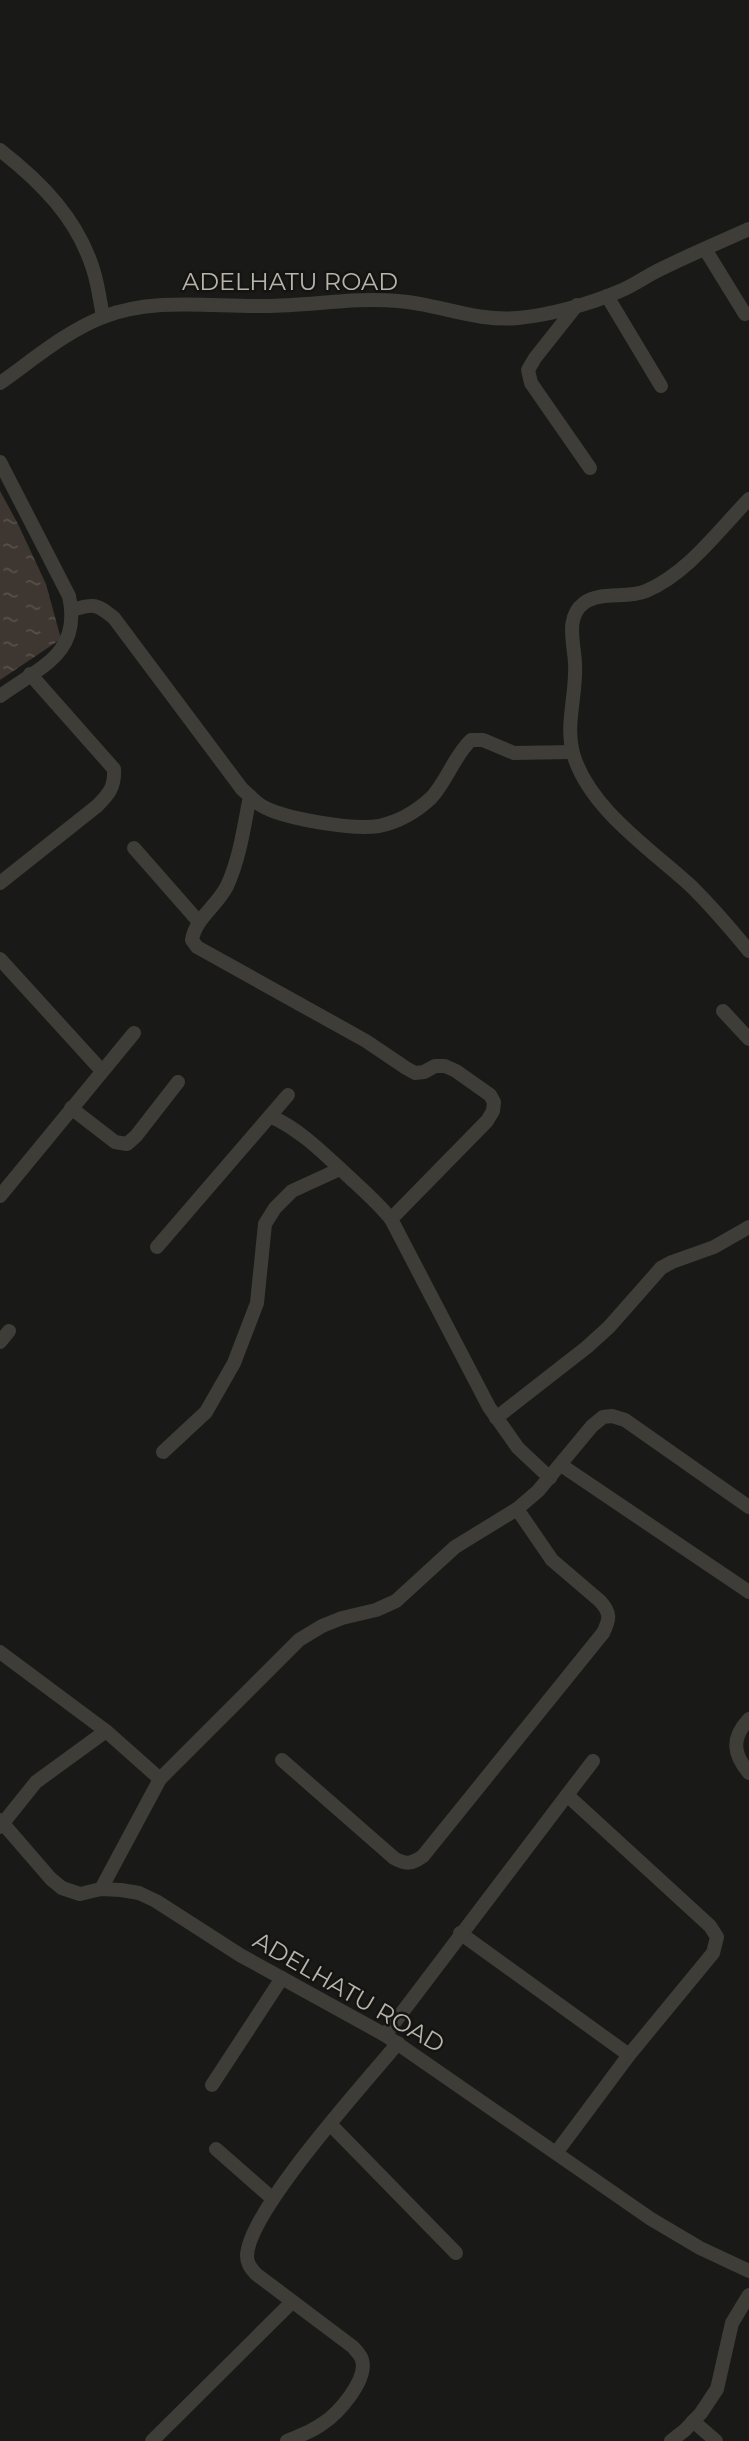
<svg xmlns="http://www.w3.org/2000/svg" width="749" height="2441" font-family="Montserrat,sans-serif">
  <defs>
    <pattern id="water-ripples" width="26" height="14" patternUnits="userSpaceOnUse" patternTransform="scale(1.75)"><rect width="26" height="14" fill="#3e3630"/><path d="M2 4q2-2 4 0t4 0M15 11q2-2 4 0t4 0" fill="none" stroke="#58514b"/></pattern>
  </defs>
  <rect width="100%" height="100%" fill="#191917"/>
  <!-- water -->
  <path fill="url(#water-ripples)" d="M 0,491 L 18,524 L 46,584 L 61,639 L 0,680 Z"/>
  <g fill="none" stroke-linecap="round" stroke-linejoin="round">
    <!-- minor -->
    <g stroke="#3e3d38" stroke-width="14">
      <path d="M 0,150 C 41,182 77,218 93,269 C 98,284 100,301 103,317"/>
      <path d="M 705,249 L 745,314"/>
      <path d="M 607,296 L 661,386"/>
      <path d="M 577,305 L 535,358 L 528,370 L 531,383 L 590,468"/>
      <path d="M 0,383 C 33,360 65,332 103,317 C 155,297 211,307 265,306 C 310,306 353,297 398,301 C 439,304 476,322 518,318 C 550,315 590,304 620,291 C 633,286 645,277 657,271 C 687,256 718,243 749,229"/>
      <path d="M 0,462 L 69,596 C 82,654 40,667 0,696"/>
      <path d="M 749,499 C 718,531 688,573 646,591 C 627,599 600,591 584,603 C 565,617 574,643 575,663 C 577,693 565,724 573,753 C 588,808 652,850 692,887 C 712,907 731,929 749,951"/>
      <path d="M 72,610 C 94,603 97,604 114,618 L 242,789 C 248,794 255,802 262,806 C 284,819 353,830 379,826 C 398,822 417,811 431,798 C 447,781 454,756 471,740 L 483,740 L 514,753 L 572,752"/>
      <path d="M 250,796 C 244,826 240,858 227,886 C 217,906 195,919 192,940 L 197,947 L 366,1041 L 406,1068 L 415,1073 L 424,1072 L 435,1066 L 445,1066 L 456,1071 L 490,1095 L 494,1102 L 493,1111 L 487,1121 L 391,1219"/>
      <path d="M 134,848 L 199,922"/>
      <path d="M 0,883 L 97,806 C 109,794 115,787 114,769 L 30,674"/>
      <path d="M 0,959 L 102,1071"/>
      <path d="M 723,1011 L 749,1039"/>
      <path d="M 71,1108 L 115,1142 L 127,1144 L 136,1136 L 178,1082"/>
      <path d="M 270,1116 C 301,1130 323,1153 348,1176 C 363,1190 378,1203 391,1219 L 489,1407 L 518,1448 L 550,1478"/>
      <path d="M 0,1196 L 134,1033"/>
      <path d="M 157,1247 L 288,1095"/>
      <path d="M 0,1342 L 9,1331"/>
      <path d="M 496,1418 L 587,1347 L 609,1327 L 661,1268 L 672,1262 L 714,1247 L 749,1227"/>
      <path d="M 163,1452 L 206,1412 L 234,1363 L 257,1303 L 265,1224 L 275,1208 L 292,1191 L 340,1169"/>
      <path d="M 561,1465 L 749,1592"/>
      <path d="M 0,1652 L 106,1731 L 160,1779"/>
      <path d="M 749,1719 C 731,1738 733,1754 749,1773"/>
      <path d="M 282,1760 L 394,1858 C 406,1865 412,1864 423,1856 L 603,1633 C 610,1619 611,1613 600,1601 L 552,1560 L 517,1509"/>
      <path d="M 567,1795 L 593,1761"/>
      <path d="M 0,1820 L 51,1879 L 62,1888 L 80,1894 L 101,1889 L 121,1890 L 139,1893 L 156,1901 L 240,1955 L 385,2035 L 651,2219 L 700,2248 L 749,2271"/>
      <path d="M 0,1827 L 36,1782 L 106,1731"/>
      <path d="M 101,1889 L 160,1779 L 299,1640 L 322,1626 L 342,1618 L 376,1610 L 396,1601 L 455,1547 L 517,1509 L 538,1491 L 592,1426 L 603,1417 L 612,1416 L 625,1420 L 749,1507"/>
      <path d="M 460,1933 L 629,2055"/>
      <path d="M 385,2035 L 567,1795 L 710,1926 L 717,1937 L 713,1953 L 629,2055 L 556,2153"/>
      <path d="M 212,2085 L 282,1978"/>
      <path d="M 331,2125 L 456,2253"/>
      <path d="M 216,2149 L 273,2199"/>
      <path d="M 693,2421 L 716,2441"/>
      <path d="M 152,2441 L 292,2302"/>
      <path d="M 287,2441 C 299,2436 311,2432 322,2424 C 338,2414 368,2380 362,2360 C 361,2355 356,2351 353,2347 L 256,2274 C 251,2268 247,2264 247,2256 C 248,2211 366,2082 398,2043"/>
      <path d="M 671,2441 L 685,2430 L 701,2413 L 717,2389 L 732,2323 L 749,2295"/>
    </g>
  </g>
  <g text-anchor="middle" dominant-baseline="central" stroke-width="5" stroke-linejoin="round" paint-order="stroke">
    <!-- street labels -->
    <g font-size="24" fill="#b8b4aa" stroke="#141412">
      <text x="290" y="281">ADELHATU ROAD</text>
      <text transform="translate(349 1992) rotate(30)">ADELHATU ROAD</text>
    </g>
  </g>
</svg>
